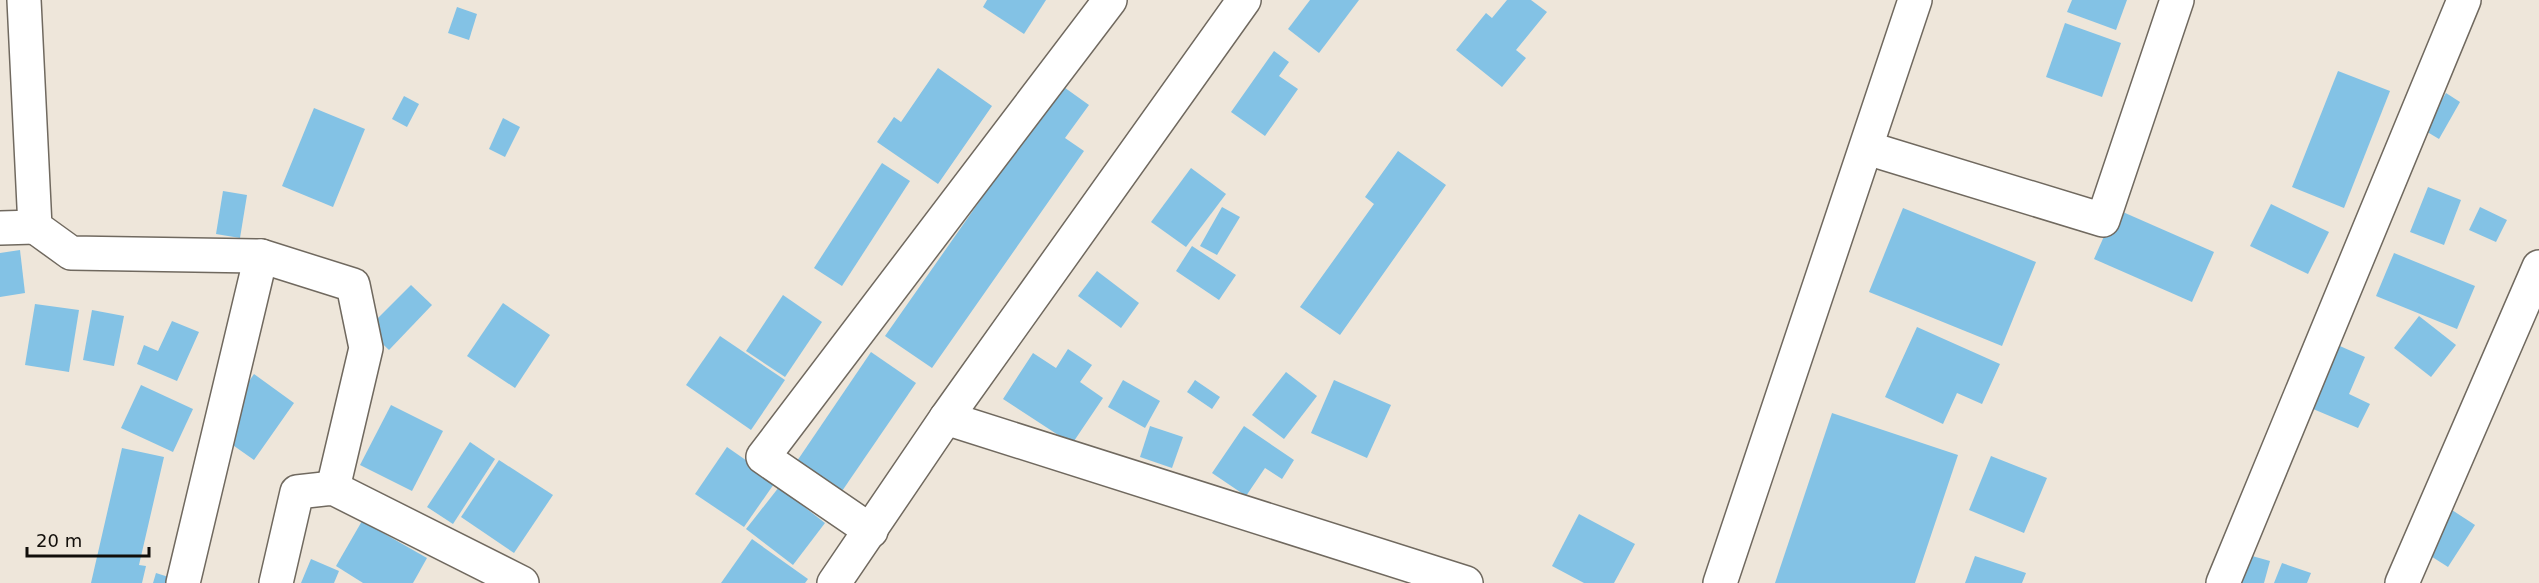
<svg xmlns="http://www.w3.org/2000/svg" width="2539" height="583" font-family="'DejaVu Sans',sans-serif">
  <rect width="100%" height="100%" fill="#eee6da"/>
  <!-- building -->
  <g fill="#83c2e5">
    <path d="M 987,0 L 1046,0 L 1024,34 L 983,7 Z"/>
    <path d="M 1310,0 L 1359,0 L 1319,53 L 1288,29 Z"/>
    <path d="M 1507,0 L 1531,0 L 1547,12 L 1516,50 L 1526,58 L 1502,87 L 1456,50 L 1486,13 L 1492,18 Z"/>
    <path d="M 2072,0 L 2127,0 L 2116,30 L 2067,12 Z"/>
    <path d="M 457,7 L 477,14 L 469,40 L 448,33 Z"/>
    <path d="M 2065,23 L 2121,43 L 2102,97 L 2046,77 Z"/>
    <path d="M 1274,51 L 1289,62 L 1279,76 L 1298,89 L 1265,136 L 1231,112 Z"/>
    <path d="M 938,68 L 992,106 L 938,184 L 877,142 L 894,117 L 901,122 Z"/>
    <path d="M 2338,71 L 2390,91 L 2344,208 L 2292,187 Z"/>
    <path d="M 1061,85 L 1089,105 L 1065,138 L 1084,151 L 932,368 L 885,336 Z"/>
    <path d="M 2446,93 L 2460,102 L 2439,139 L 2424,130 Z"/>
    <path d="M 404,96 L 419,104 L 407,127 L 392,119 Z"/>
    <path d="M 314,108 L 365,129 L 333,207 L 282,186 Z"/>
    <path d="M 503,118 L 520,127 L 505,157 L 489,149 Z"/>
    <path d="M 1398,151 L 1446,185 L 1340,335 L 1300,307 L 1374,204 L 1365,197 Z"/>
    <path d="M 882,163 L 910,181 L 842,286 L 814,268 Z"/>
    <path d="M 1191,168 L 1226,194 L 1186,247 L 1151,222 Z"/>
    <path d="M 2428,187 L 2461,200 L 2444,245 L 2410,232 Z"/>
    <path d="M 223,191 L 247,195 L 240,238 L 216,234 Z"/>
    <path d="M 2271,204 L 2329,232 L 2308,274 L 2250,246 Z"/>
    <path d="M 1222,207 L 1240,217 L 1217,255 L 1200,246 Z"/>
    <path d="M 2480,207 L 2507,220 L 2496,242 L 2469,230 Z"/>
    <path d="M 1903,208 L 2036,262 L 2002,346 L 1869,292 Z"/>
    <path d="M 2116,209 L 2214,252 L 2192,302 L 2094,259 Z"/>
    <path d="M 1192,246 L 1236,275 L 1219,300 L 1176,271 Z"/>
    <path d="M 20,250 L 25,293 L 0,297 L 0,253 Z"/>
    <path d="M 2394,253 L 2475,286 L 2457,329 L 2376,296 Z"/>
    <path d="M 1097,271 L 1139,303 L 1121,328 L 1078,296 Z"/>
    <path d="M 411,285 L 432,305 L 389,350 L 367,329 Z"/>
    <path d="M 783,295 L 822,322 L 785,377 L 746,351 Z"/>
    <path d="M 503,303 L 550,335 L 515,388 L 467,356 Z"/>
    <path d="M 35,304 L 79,310 L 69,372 L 25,365 Z"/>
    <path d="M 92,310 L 124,316 L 114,366 L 83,360 Z"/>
    <path d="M 2419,316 L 2456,345 L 2431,377 L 2394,348 Z"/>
    <path d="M 172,321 L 199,332 L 177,381 L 137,364 L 144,345 L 158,351 Z"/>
    <path d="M 1917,327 L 2000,364 L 1982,404 L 1957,393 L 1943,424 L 1885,397 Z"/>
    <path d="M 720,336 L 785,380 L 751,430 L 686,385 Z"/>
    <path d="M 2326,340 L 2365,357 L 2349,394 L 2370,404 L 2358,428 L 2299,403 Z"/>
    <path d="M 1068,349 L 1092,365 L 1080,382 L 1103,398 L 1072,444 L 1003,399 L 1033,353 L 1056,368 Z"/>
    <path d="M 871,352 L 916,383 L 840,494 L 795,464 Z"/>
    <path d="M 1286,372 L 1317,396 L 1284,439 L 1252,415 Z"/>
    <path d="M 254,374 L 294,403 L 254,460 L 210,429 L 232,406 Z"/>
    <path d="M 1123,380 L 1160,401 L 1145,428 L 1108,407 Z"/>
    <path d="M 1195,380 L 1220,397 L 1212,409 L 1187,392 Z"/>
    <path d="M 1334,380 L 1391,405 L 1367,458 L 1311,433 Z"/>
    <path d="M 141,385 L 193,409 L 173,452 L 121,428 Z"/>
    <path d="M 391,405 L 443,431 L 412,491 L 360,465 Z"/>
    <path d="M 1832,413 L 1958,455 L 1915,583 L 1775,583 Z"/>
    <path d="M 1150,426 L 1183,437 L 1172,468 L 1140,457 Z"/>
    <path d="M 1244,426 L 1294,460 L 1282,479 L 1265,468 L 1246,496 L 1212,473 Z"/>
    <path d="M 470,442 L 495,459 L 453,524 L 427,507 Z"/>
    <path d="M 727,447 L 776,481 L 744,527 L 695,494 Z"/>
    <path d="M 122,448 L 164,457 L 139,565 L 146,566 L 142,583 L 91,583 Z"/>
    <path d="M 1991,456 L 2047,478 L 2024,533 L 1969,510 Z"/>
    <path d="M 499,460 L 553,495 L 514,553 L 461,517 Z"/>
    <path d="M 779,487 L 825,523 L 793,565 L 746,529 Z"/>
    <path d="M 2432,497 L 2475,525 L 2448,567 L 2404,539 Z"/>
    <path d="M 1579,514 L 1635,544 L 1614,583 L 1584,583 L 1552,566 Z"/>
    <path d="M 362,521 L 427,558 L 413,583 L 363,583 L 336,566 Z"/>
    <path d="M 752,539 L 808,579 L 805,583 L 721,583 Z"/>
    <path d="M 2245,554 L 2270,561 L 2264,583 L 2241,583 Z"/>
    <path d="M 1975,556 L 2026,573 L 2022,583 L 1965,583 Z"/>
    <path d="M 311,559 L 339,571 L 334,583 L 301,583 Z"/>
    <path d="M 2282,563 L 2311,573 L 2307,583 L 2274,583 Z"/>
    <path d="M 156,573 L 178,580 L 177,583 L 153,583 Z"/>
  </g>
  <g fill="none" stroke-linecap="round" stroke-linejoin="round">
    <defs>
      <g id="minor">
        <path d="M 24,0 L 35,227 L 71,253 L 261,256 L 353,285 L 366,348 L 333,488"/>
        <path d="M 1867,148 L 2103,220 L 2177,0"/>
        <path d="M 0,228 L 35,227"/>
        <path d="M 946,418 L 1466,583"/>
        <path d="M 871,531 L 763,457 L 1110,0"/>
        <path d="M 183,583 L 261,256"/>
        <path d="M 276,583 L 297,492 L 333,488 L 522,583"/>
        <path d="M 834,583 L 946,418 L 1244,0"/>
        <path d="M 2223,583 L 2464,0"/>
        <path d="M 2402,583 L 2539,267"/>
      </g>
      <path id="tertiary" d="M 1720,583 L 1915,0"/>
    </defs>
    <!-- minor casing -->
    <use href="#minor" stroke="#70695f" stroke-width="36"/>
    <!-- tertiary casing -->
    <use href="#tertiary" stroke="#70695f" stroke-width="36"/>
    <!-- minor -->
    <use href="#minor" stroke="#fff" stroke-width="33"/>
    <!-- tertiary -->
    <use href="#tertiary" stroke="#fff" stroke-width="33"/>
  </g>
  <!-- scale -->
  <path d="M27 547v9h122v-9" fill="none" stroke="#110e0a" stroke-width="3"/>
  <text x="36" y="547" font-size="18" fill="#110e0a" stroke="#eee6da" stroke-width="4.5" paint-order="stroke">20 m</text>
</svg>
